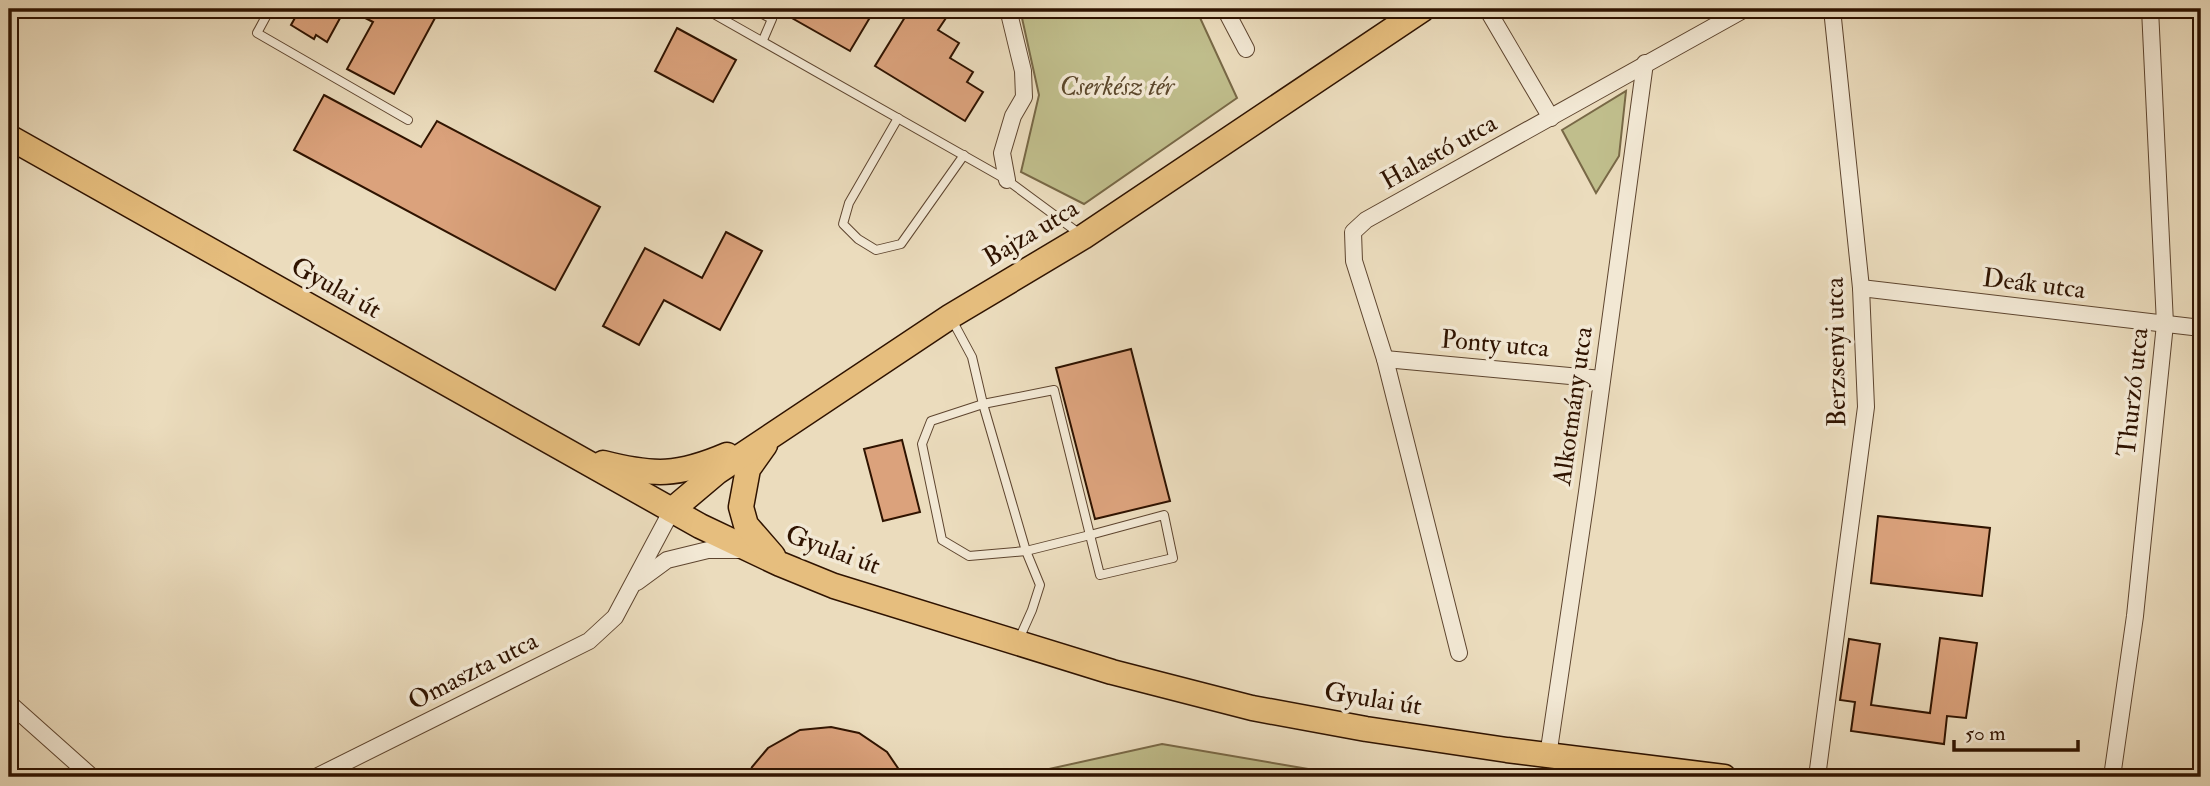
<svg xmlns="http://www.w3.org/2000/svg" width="2210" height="786" font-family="'IM FELL Double Pica',serif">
  <rect width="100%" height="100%" fill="#ebdcbd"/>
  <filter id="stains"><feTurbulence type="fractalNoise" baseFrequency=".00286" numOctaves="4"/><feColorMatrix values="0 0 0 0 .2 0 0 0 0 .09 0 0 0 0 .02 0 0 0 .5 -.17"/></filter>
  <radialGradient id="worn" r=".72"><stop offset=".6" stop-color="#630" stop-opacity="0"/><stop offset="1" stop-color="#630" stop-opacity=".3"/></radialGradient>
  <!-- green -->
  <g fill="#c0be8c" stroke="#786846" stroke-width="2">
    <path d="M 1020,9 L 1196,9 L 1237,98 L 1084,204 L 1021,172 L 1039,95 Z"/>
    <path d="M 1626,91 L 1619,156 L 1596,193 L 1562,130 Z"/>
    <path d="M 1162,744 L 1355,777 L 1013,777 Z"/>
  </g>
  <!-- building -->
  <g fill="#dba27c" stroke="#2f1300" stroke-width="2">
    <path d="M 300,9 L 345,9 L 327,42 L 316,35 L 314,39 L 291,25 Z"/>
    <path d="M 348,9 L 434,9 L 430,16 L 435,18 L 394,94 L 347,69 L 373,22 Z"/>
    <path d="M 776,9 L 875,9 L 850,51 Z"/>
    <path d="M 910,9 L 952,9 L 938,30 L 959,43 L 950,58 L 973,72 L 967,82 L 983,92 L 965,121 L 875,66 Z"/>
    <path d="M 677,28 L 736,60 L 713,102 L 655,71 Z"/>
    <path d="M 324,95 L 421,147 L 437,121 L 600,207 L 555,290 L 294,150 Z"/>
    <path d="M 726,232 L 762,251 L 720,330 L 664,300 L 639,345 L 603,326 L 645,248 L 702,278 Z"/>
    <path d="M 1131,349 L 1170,501 L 1095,519 L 1056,368 Z"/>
    <path d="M 902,440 L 920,512 L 883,521 L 864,449 Z"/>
    <path d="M 1878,516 L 1990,528 L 1982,596 L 1871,583 Z"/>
    <path d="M 1940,638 L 1977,643 L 1966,718 L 1947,716 L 1944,744 L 1851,731 L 1855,702 L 1840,700 L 1849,639 L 1880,644 L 1871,705 L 1930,713 Z"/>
    <path d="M 831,727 L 859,733 L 887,752 L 904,777 L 748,777 L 752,767 L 768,748 L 800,730 Z"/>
  </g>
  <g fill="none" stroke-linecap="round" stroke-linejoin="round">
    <defs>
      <g id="lane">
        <path d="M 270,9 L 257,33 L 408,120"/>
        <path d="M 705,9 L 1007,180 L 1080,234"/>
        <path d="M 753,9 L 772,19 L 763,40"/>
        <path d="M 898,118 L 849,203 L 843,224 L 858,239 L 876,250 L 901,244 L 964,155"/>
        <path d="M 951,318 L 972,357 L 983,404 L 1026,551 L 1040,585 L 1032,610 L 1019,639"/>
        <path d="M 1054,390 L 1090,535 L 1026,551 L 969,556 L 942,540 L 922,444 L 931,421 L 983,404 Z"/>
        <path d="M 1164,515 L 1173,558 L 1100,575 L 1090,535 Z"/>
      </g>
      <g id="street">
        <path d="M 1225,9 L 1246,49"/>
        <path d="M 1487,9 L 1551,118"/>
        <path d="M 1007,180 L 1002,153 L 1013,116 L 1024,97 L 1023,71 L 1008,9"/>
        <path d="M 1861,288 L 2201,328"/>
        <path d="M 1385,359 L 1602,379"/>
        <path d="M 637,582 L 667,560 L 708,550 L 743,550"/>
        <path d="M 1459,653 L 1385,359 L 1354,261 L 1353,232 L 1366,220 L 1745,9"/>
        <path d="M 9,703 L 92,777"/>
        <path d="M 1548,756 L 1587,492 L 1645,63"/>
        <path d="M 316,777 L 589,641 L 615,617 L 672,510"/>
        <path d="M 1817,777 L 1866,407 L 1861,288 L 1832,9"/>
        <path d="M 2112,777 L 2135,616 L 2165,324 L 2150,9"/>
      </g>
      <g id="primary">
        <path d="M 9,137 L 700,526 L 780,564 L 834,586 L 1112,672 L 1252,708 L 1366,729 L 1507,750 L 1724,777"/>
        <path d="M 765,445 L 748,469 L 741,507 L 746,525 L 773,556"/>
        <path d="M 603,463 C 654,476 678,476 727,455"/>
        <path d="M 672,510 L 717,472 L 951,316 L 1083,237 L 1423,9"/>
      </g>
    </defs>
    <!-- lane casing -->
    <use href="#lane" stroke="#5e452f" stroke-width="10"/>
    <!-- street casing -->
    <use href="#street" stroke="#5e452f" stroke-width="18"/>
    <!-- primary casing -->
    <use href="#primary" stroke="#2f1300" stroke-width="27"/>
    <!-- lane -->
    <use href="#lane" stroke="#f2e8d4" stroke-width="8"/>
    <!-- street -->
    <use href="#street" stroke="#f2e8d4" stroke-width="16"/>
    <!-- primary -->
    <use href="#primary" stroke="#e6be7e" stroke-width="24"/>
  </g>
  <g text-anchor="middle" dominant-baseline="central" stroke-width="7" stroke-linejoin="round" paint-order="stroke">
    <!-- park labels -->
    <g font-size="26" font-style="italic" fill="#5a462a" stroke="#f2e8d4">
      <text x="1117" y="87">Cserkész tér</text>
    </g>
    <!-- street labels -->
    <g font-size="26" fill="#2f1300" stroke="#f2e8d4">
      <text transform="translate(1439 152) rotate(-29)">Halastó utca</text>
      <text transform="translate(1031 233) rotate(-31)">Bajza utca</text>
      <text transform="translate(2034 284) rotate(7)">Deák utca</text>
      <text transform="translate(336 288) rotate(29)">Gyulai út</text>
      <text transform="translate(1495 344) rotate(5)">Ponty utca</text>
      <text transform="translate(1836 352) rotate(-91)">Berzsenyi utca</text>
      <text transform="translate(2133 392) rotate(-84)">Thurzó utca</text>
      <text transform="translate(1573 406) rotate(-82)">Alkotmány utca</text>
      <text transform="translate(833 550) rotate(20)">Gyulai út</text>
      <text transform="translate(473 671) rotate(-27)">Omaszta utca</text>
      <text transform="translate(1373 699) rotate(9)">Gyulai út</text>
    </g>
  </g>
  <!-- margin -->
  <rect width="2210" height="786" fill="none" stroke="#ebdcbd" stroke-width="35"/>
  <rect x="10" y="10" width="2189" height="765" fill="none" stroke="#2f1300" stroke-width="3.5"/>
  <rect x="18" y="18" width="2175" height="751" fill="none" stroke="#2f1300" stroke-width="2"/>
  <!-- scale -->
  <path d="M1954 740v10h124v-10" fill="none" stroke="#2f1300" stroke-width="3.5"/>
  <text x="1965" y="740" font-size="21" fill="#2f1300" stroke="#f2e8d4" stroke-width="5" paint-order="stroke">50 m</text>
  <rect width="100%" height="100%" filter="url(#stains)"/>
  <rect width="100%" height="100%" fill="url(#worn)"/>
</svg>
